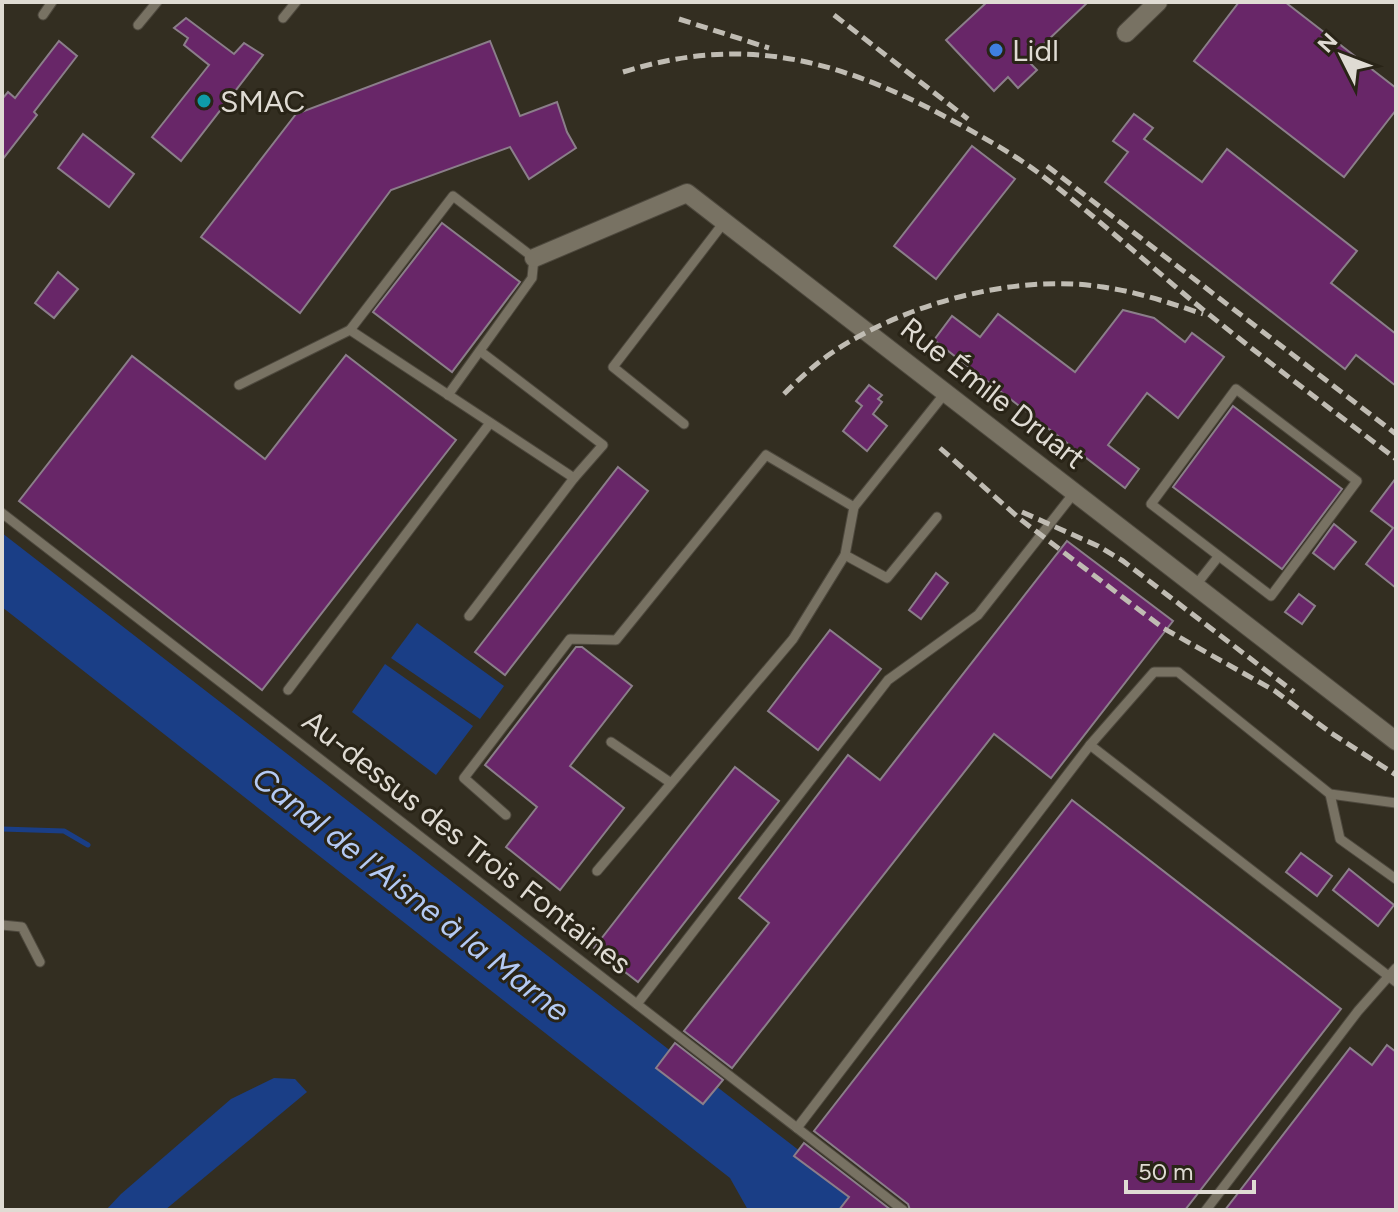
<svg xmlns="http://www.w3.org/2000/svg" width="1398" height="1212" font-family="Figtree,sans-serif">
  <rect width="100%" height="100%" fill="#332e21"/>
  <!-- water -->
  <g fill="#1a3e86">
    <path d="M 2,533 L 876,1210 L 748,1210 L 730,1178 L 2,607 Z"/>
    <path d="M 417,623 L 504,686 L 480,719 L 391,658 Z"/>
    <path d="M 385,664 L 473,726 L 436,775 L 352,712 Z"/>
    <path d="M 274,1078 L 295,1079 L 307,1092 L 165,1210 L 106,1210 L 121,1194 L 231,1099 Z"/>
  </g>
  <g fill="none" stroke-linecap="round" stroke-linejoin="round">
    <!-- stream -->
    <path stroke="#1a3e86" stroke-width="5" d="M 2,829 L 64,831 L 88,845"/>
  </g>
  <!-- building -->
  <g fill="#682668" stroke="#8b7e8a" stroke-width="2">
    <path d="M 987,2 L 1088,2 L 1027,60 L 1037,70 L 1018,88 L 1008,77 L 994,91 L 946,40 Z"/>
    <path d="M 1239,2 L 1285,2 L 1396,88 L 1396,110 L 1344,177 L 1194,61 Z"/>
    <path d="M 186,18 L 234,54 L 244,43 L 263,55 L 181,161 L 152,137 L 209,65 L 184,45 L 188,38 L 174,28 Z"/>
    <path d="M 59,41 L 77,56 L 34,112 L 37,115 L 2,160 L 2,99 L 8,92 L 15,98 Z"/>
    <path d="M 490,41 L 520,116 L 557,102 L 567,132 L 576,148 L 529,179 L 510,147 L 391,190 L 300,313 L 201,237 L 296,114 Z"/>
    <path d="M 1134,114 L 1153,128 L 1144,139 L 1202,182 L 1227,149 L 1357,251 L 1331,283 L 1396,334 L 1396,386 L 1356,355 L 1345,369 L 1105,182 L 1128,152 L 1113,141 Z"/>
    <path d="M 83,134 L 134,174 L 109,207 L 58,168 Z"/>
    <path d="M 972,146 L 1015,179 L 936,279 L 894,246 Z"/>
    <path d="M 442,223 L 520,282 L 452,372 L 373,312 Z"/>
    <path d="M 58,272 L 78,289 L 54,318 L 35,303 Z"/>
    <path d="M 1123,310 L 1154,318 L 1185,342 L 1192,333 L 1224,357 L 1178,418 L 1147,393 L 1108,445 L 1139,469 L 1125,488 L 934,340 L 952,316 L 980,337 L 998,314 L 1075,372 Z"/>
    <path d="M 346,355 L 456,440 L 262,690 L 19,501 L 132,356 L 265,459 Z"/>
    <path d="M 869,385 L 882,395 L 878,399 L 882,402 L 873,414 L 887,426 L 867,451 L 843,431 L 862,406 L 856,401 Z"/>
    <path d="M 1233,406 L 1342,489 L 1282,569 L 1173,487 Z"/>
    <path d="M 618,467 L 648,491 L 505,675 L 475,652 Z"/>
    <path d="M 1396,478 L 1396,588 L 1366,564 L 1393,528 L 1371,511 Z"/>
    <path d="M 1334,524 L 1356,542 L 1334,569 L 1313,553 Z"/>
    <path d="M 1067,541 L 1173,621 L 1051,778 L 994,734 L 732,1068 L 684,1031 L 769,923 L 739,898 L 848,755 L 880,780 Z"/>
    <path d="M 936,573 L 948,583 L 921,619 L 909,610 Z"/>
    <path d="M 1299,594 L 1315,606 L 1302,624 L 1285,612 Z"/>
    <path d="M 830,630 L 881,669 L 818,750 L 768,711 Z"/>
    <path d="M 576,647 L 582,647 L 632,686 L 570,766 L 624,808 L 560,890 L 506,847 L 537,807 L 485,765 Z"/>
    <path d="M 735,767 L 779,801 L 638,982 L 594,948 Z"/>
    <path d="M 1072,800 L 1341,1009 L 1185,1210 L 910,1210 L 908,1204 L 814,1131 Z"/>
    <path d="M 1301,853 L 1332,876 L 1317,896 L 1286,872 Z"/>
    <path d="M 1349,869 L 1394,905 L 1378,926 L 1333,890 Z"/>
    <path d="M 675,1043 L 723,1080 L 703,1104 L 656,1068 Z"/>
    <path d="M 1387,1045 L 1396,1052 L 1396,1210 L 1225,1210 L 1350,1048 L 1372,1065 Z"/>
    <path d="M 804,1143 L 891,1210 L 839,1210 L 849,1197 L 794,1156 Z"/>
  </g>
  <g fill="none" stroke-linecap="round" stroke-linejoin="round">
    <defs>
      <g id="service">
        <path d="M 43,15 L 52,2"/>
        <path d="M 283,18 L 296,2"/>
        <path d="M 138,25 L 157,2"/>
        <path d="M 350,330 L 574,478 L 469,616"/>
        <path d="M 480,351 L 603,445 L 574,478"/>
        <path d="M 239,385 L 350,330 L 453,196 L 534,258 L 532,278 L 448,395"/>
        <path d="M 1236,389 L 1357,481 L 1271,596 L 1151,504 Z"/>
        <path d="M 684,424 L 613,367 L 725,221"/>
        <path d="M 2,513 L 903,1210"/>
        <path d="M 845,555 L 887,578 L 937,517"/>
        <path d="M 1196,585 L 1218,557"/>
        <path d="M 288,690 L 490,423"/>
        <path d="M 611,742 L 671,783"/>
        <path d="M 1090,745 L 1396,982"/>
        <path d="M 1330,794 L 1340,839 L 1396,879"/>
        <path d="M 506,815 L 464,778 L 570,639 L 616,640 L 766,455 L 854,507 L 946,392"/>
        <path d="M 597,871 L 793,639 L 845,555 L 854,507"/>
        <path d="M 2,925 L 22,927 L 40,962"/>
        <path d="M 637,1004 L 888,680 L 978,615 L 1074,493"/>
        <path d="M 797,1128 L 1090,745 L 1154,672 L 1178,672 L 1330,794 L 1396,803"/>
        <path d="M 1206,1210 L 1358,1011 L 1396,968"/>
      </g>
      <g id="minor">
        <path d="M 1126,33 L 1158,2"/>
        <path d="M 534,258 L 687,193 L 1396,741"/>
      </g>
    </defs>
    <!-- service casing -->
    <use href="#service" stroke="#4e493e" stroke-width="11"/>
    <!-- minor casing -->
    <use href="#minor" stroke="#4e493e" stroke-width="20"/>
    <!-- service -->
    <use href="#service" stroke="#787263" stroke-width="9"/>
    <!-- minor -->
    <use href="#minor" stroke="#787263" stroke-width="18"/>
    <!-- rail -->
    <g stroke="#c0bcb3" stroke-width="5" stroke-dasharray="12 6" stroke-linecap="butt">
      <path d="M 834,15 L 968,119"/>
      <path d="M 679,19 L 769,48"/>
      <path d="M 623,72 C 742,35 834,58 942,115 C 974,132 1007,150 1036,171 C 1089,211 1139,256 1190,299 C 1257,354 1327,406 1396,459"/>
      <path d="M 1047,166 L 1396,434"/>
      <path d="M 784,394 C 798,380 813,366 830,354 C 903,304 1015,273 1103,287 C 1138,292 1170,303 1203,314"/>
      <path d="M 940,448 L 1020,519 L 1163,628 L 1275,691 L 1331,733 L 1396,775"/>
      <path d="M 1022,512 L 1098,546 L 1123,561 L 1294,692"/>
    </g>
  </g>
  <!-- markers -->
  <circle fill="#3f7fe0" stroke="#292417" stroke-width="3" cx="996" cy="50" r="8"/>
  <circle fill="#0f9aa8" stroke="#292417" stroke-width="3" cx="204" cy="101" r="8"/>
  <g text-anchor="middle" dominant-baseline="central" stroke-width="6" stroke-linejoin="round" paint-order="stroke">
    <!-- poi labels -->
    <g font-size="30" fill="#dfdbd3" stroke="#292417" text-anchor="start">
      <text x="1012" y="50">Lidl</text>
      <text x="220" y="101">SMAC</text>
    </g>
    <!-- street labels -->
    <g font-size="30" fill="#dfdbd3" stroke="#292417">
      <text transform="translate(993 393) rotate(38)">Rue Émile Druart</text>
      <text transform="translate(467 842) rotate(38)">Au-dessus des Trois Fontaines</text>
    </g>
    <!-- water labels -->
    <g font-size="32" font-style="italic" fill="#b4caf4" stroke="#292417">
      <text transform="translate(411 894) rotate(38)">Canal de l'Aisne à la Marne</text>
    </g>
  </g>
  <!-- border -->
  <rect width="1398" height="1212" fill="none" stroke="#dfdbd3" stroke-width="8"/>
  <!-- north arrow -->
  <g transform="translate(1342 56) rotate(312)" stroke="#292417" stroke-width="6" paint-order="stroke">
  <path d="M0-6L14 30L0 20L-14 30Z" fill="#dfdbd3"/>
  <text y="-12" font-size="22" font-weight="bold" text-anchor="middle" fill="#dfdbd3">N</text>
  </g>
  <!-- scale -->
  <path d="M1126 1180v12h128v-12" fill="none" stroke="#dfdbd3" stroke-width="4"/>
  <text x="1138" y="1180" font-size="24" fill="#dfdbd3" stroke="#292417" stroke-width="6" paint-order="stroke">50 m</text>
</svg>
